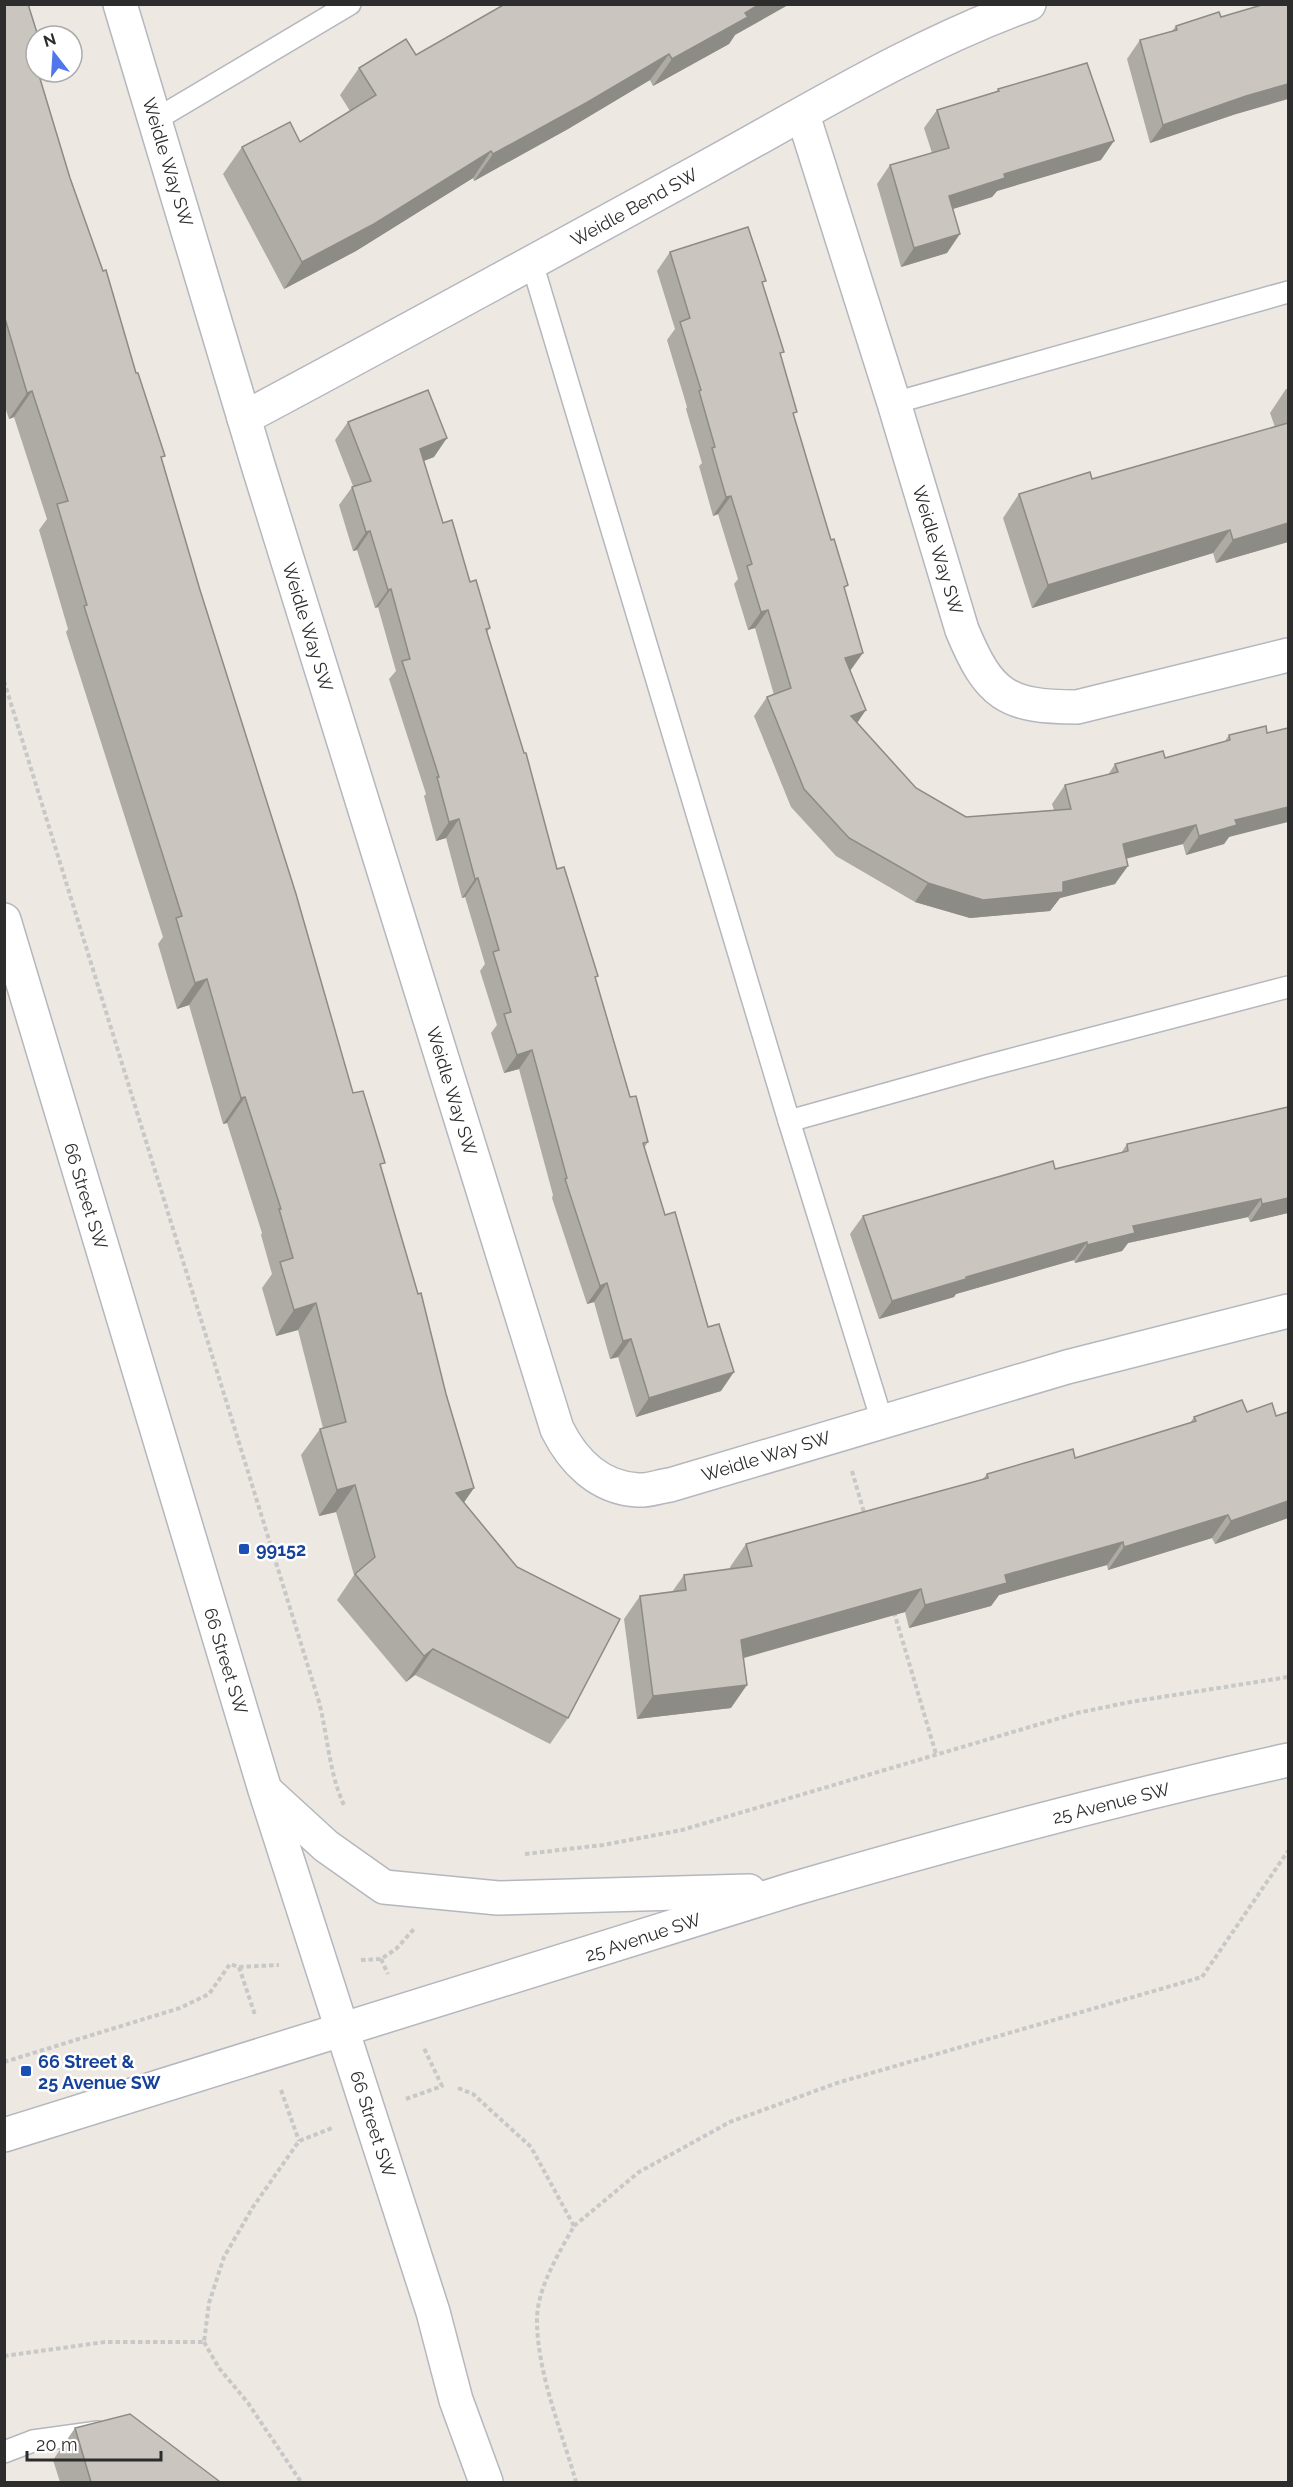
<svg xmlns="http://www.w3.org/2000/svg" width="1293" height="2487" font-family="Raleway,sans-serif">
  <rect width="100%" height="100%" fill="#ede8e1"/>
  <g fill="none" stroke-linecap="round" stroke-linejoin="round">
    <defs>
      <g id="service">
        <path d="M 155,120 L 350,4"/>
        <path d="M 532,263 L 789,1121 L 882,1421"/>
        <path d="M 894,403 L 1288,292"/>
        <path d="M 789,1121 L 986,1066 L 1288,987"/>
        <path d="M 4,2452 L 33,2441 L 98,2432"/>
      </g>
      <g id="minor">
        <path d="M 120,4 L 258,465 L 557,1429 C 573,1461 599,1488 638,1490 C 648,1491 660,1486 670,1485 L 1067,1367 L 1288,1311"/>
        <path d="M 803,115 L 894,403 L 962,630 C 989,695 1006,707 1077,707 L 1288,655"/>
        <path d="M 244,418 C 400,335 555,250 710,165 C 814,108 916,45 1029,4"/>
      </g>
      <g id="secondary">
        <path d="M 4,920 L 265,1790 L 433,2312 L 456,2400 L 486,2482"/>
        <path d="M 266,1791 L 326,1846 L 384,1887 L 498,1898 L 749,1891"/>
        <path d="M 4,2135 L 793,1889 C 957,1841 1122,1797 1288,1760"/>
      </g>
    </defs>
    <!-- service casing -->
    <use href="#service" stroke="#b5b7bf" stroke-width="24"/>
    <!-- minor casing -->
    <use href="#minor" stroke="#b5b7bf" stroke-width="36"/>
    <!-- secondary casing -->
    <use href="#secondary" stroke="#b5b7bf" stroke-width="36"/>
    <!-- path -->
    <g stroke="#c8c8c8" stroke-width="4" stroke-dasharray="4.5 3" stroke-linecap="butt">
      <path d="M 4,681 L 319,1702 C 328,1737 329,1773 344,1805"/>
      <path d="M 852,1471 L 865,1516"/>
      <path d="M 894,1612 L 936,1754"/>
      <path d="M 525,1854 L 603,1845 L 682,1830 L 1077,1713 L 1130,1702 L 1288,1677"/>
      <path d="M 381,1959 L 388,1974"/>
      <path d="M 361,1960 L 381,1959 L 396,1949 L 414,1929"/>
      <path d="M 239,1967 L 255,2015"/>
      <path d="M 4,2062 L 180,2008 L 209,1994 L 230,1964 L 239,1967 L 279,1965"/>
      <path d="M 458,2088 L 473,2094 L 531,2147 L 574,2226 C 559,2253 537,2288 537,2320 C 537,2373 562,2432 576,2482"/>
      <path d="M 281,2090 L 299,2141"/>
      <path d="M 406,2099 L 442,2086 L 423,2046"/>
      <path d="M 574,2226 L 639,2172 L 730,2122 L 837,2083 L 1202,1977 L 1288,1851"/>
      <path d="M 204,2342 L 219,2368 L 248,2403 L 301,2482"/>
      <path d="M 4,2356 L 105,2342 L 204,2342 L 209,2303 L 224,2257 L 253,2207 L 299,2141 L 332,2128"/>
    </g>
    <!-- service -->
    <use href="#service" stroke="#fff" stroke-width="21"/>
    <!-- minor -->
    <use href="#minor" stroke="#fff" stroke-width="33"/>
    <!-- secondary -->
    <use href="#secondary" stroke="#fff" stroke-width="33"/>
  </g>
  <!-- wall -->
  <g fill="#aeaaa4">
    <path d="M 4,4 L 36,36 L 36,53 L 33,57 L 70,178 L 162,460 L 200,590 L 353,1093 L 381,1168 L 464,1503 L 568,1718 L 550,1744 L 415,1675 L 406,1682 L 337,1600 L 354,1575 L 336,1512 L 319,1516 L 301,1455 L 320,1429 L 323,1428 L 298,1330 L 276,1336 L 262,1288 L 272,1274 L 261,1235 L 262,1233 L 227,1123 L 223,1124 L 189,1005 L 177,1009 L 158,944 L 163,937 L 66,632 L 68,629 L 39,530 L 47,519 L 14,417 L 9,419 L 4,404 Z"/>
    <path d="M 1176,26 L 1233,115 L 1150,143 L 1127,59 L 1140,40 L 1172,31 Z"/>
    <path d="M 735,35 L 729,44 L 653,86 L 650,80 L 568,129 L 474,181 L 473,178 L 356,251 L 284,289 L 223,174 L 242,147 L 300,142 L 350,111 L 340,95 L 359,68 L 416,55 Z"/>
    <path d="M 998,89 L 1101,160 L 997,191 L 992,197 L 953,209 L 947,253 L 901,267 L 877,184 L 890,165 L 932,153 L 924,128 L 937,110 L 996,92 Z"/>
    <path d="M 670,252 L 763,285 L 781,356 L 794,417 L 845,590 L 850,671 L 857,723 L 916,788 L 966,817 L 1054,810 L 1052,804 L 1065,785 L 1108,775 L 1115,764 L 1165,758 L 1225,741 L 1229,735 L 1266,726 L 1229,837 L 1224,844 L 1186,855 L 1183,844 L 1126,858 L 1115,884 L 1060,898 L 1050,911 L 970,918 L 915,902 L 836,856 L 791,807 L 754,716 L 767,697 L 774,695 L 755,628 L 748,630 L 734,584 L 738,579 L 718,514 L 713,516 L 699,466 L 702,463 L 686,409 L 687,407 L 667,340 L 675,329 L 657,271 Z"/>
    <path d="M 1286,389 L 1288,389 L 1288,542 L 1216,563 L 1213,553 L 1032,608 L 1003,518 L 1019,494 L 1092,479 L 1275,427 L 1270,413 Z"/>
    <path d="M 348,422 L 434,457 L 424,461 L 443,523 L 490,628 L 487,632 L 557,869 L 595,979 L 630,1097 L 648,1142 L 644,1148 L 721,1391 L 636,1417 L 618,1357 L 610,1359 L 594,1302 L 587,1304 L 552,1198 L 553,1195 L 519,1069 L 504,1073 L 491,1033 L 497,1025 L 480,971 L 485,964 L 465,897 L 462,898 L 446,838 L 436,841 L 424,796 L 426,794 L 389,679 L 396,671 L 378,607 L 375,608 L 357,550 L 353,551 L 339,505 L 353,486 L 335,440 Z"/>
    <path d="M 1288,1107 L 1288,1213 L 1250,1222 L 1248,1217 L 1128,1243 L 1122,1251 L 1075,1263 L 1074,1260 L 956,1294 L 954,1297 L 879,1319 L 850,1234 L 863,1216 L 1121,1153 L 1127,1144 Z"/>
    <path d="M 1194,1417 L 1288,1518 L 1215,1544 L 1212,1538 L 1108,1570 L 1107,1565 L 999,1595 L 991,1606 L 909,1628 L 905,1612 L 744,1658 L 731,1708 L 637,1719 L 624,1619 L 640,1596 L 672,1592 L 684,1575 L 730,1569 L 730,1567 L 746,1544 L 982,1480 L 987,1474 L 1075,1458 L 1190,1423 Z"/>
    <path d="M 75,2428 L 219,2482 L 60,2482 L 53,2460 Z"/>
  </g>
  <!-- shaded-wall -->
  <g fill="#8d8b86">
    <path d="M 760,4 L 790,4 L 735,35 L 729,44 L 653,86 L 672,59 L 745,13 Z"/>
    <path d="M 36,47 L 36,53 L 22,72 L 31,49 Z"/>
    <path d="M 669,54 L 650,80 L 568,129 L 474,181 L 493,154 Z"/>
    <path d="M 1288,84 L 1288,99 L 1233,115 L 1150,143 L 1163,125 L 1246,96 Z"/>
    <path d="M 1114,141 L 1101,160 L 997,191 L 992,197 L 936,214 L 949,196 L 1004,174 Z"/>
    <path d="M 491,151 L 473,178 L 356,251 L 284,289 L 302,262 Z"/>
    <path d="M 960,234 L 947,253 L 901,267 L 914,248 Z"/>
    <path d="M 32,391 L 14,417 L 9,419 L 27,393 Z"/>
    <path d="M 447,438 L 434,457 L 407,467 L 420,449 Z"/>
    <path d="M 731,496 L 718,514 L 713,516 L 726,497 Z"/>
    <path d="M 1288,523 L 1288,542 L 1216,563 L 1233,540 Z"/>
    <path d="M 1230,530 L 1213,553 L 1032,608 L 1048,585 Z"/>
    <path d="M 370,531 L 357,550 L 353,551 L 366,532 Z"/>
    <path d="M 391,589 L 378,607 L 375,608 L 388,590 Z"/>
    <path d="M 768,610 L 755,628 L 748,630 L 761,612 Z"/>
    <path d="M 863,653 L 850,671 L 845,658 Z"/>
    <path d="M 866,710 L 853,729 L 851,716 Z"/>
    <path d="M 1288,807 L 1288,822 L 1229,837 L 1224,844 L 1186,855 L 1199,836 L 1235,820 Z"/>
    <path d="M 459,819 L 446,838 L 436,841 L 449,822 Z"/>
    <path d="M 1196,825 L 1183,844 L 1110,863 L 1123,844 Z"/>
    <path d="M 1128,866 L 1115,884 L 1060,898 L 1050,911 L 970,918 L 915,902 L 928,883 L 1063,882 Z"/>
    <path d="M 478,878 L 465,897 L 462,898 L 475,879 Z"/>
    <path d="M 207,979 L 189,1005 L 177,1009 L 195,983 Z"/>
    <path d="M 532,1050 L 519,1069 L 504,1073 L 517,1055 Z"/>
    <path d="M 245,1097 L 227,1123 L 223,1124 L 241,1098 Z"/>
    <path d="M 1288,1198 L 1288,1213 L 1250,1222 L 1262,1204 Z"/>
    <path d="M 1261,1199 L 1248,1217 L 1128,1243 L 1122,1251 L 1075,1263 L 1087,1245 L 1133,1226 Z"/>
    <path d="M 1087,1242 L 1074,1260 L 956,1294 L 954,1297 L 879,1319 L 892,1301 L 966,1277 Z"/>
    <path d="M 607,1283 L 594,1302 L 587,1304 L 600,1286 Z"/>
    <path d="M 316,1303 L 298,1330 L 276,1336 L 294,1310 Z"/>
    <path d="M 631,1339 L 618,1357 L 610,1359 L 623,1341 Z"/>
    <path d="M 734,1372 L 721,1391 L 636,1417 L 649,1398 Z"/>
    <path d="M 355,1485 L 336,1512 L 319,1516 L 337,1490 Z"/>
    <path d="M 474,1488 L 456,1514 L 456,1493 Z"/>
    <path d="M 1288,1501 L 1288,1518 L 1215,1544 L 1231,1521 Z"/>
    <path d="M 1228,1515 L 1212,1538 L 1108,1570 L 1124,1547 Z"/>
    <path d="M 1123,1542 L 1107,1565 L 999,1595 L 991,1606 L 909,1628 L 925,1605 L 1005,1575 Z"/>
    <path d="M 921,1589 L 905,1612 L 725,1663 L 741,1640 Z"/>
    <path d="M 433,1649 L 415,1675 L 406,1682 L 424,1656 Z"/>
    <path d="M 747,1685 L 731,1708 L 637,1719 L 653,1696 Z"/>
  </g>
  <!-- building -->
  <g fill="#cac6bf" stroke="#8d8b86" stroke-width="1.5">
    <path d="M 4,4 L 28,4 L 38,36 L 36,36 L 36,47 L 31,49 L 36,67 L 36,72 L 38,72 L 70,178 L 103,271 L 106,270 L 136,373 L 138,373 L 165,456 L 161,457 L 200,590 L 296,894 L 353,1093 L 363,1091 L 385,1163 L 380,1164 L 418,1294 L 421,1293 L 446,1394 L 474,1488 L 456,1493 L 517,1567 L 620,1619 L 568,1718 L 433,1649 L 424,1656 L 355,1574 L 375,1557 L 355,1485 L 337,1490 L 320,1429 L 346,1422 L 316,1303 L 294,1310 L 280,1262 L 293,1258 L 279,1209 L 281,1209 L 245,1097 L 241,1098 L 207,979 L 195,983 L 176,918 L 182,916 L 84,606 L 87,605 L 57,504 L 68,501 L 32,391 L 27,393 L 4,315 Z"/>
    <path d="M 505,4 L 760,4 L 745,13 L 748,17 L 672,59 L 669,54 L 586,103 L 493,154 L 491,151 L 374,224 L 302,262 L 242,147 L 290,122 L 300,142 L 376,95 L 359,68 L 406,39 L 416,55 Z"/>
    <path d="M 1265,4 L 1288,4 L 1288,84 L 1246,96 L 1163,125 L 1140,40 L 1177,30 L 1176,26 L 1219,12 L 1221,17 Z"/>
    <path d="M 1087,63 L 1114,141 L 1004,174 L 1005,178 L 949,196 L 960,234 L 914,248 L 890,165 L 949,148 L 937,110 L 999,91 L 998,89 Z"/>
    <path d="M 748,227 L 766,281 L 762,282 L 784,352 L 780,353 L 797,412 L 793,413 L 831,540 L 834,539 L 848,585 L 844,587 L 863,653 L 845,658 L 866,710 L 851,716 L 916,788 L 966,817 L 1071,809 L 1065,785 L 1118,772 L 1115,764 L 1163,751 L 1165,758 L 1230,740 L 1229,735 L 1266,726 L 1267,733 L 1288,728 L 1288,807 L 1235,820 L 1237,825 L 1199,836 L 1196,825 L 1123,844 L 1128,866 L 1063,882 L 1063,892 L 983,900 L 928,883 L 849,838 L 804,789 L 767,697 L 791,688 L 768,610 L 761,612 L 747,566 L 752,564 L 731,496 L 726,497 L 712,448 L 715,447 L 699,391 L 701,390 L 680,322 L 690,318 L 670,252 Z"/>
    <path d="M 428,390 L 447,438 L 420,449 L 443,523 L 452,520 L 470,582 L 476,580 L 490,628 L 486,629 L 524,753 L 526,753 L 557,869 L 564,867 L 598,976 L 595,977 L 630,1097 L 636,1096 L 648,1142 L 643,1143 L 665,1215 L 675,1212 L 708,1327 L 719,1324 L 734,1372 L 649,1398 L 631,1339 L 623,1341 L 607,1283 L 600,1286 L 565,1179 L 567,1178 L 532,1050 L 517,1055 L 504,1014 L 511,1012 L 493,952 L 499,950 L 478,878 L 475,879 L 459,819 L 449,822 L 437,777 L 439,777 L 402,661 L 410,659 L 391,589 L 388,590 L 370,531 L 366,532 L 352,487 L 371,481 L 348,422 Z"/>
    <path d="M 1288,423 L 1288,523 L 1233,540 L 1230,530 L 1048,585 L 1019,494 L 1090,472 L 1092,479 Z"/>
    <path d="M 1288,1107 L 1288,1198 L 1262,1204 L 1261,1199 L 1133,1226 L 1135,1233 L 1087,1245 L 1087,1242 L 966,1277 L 966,1279 L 892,1301 L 863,1216 L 1053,1161 L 1055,1169 L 1128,1151 L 1127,1144 Z"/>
    <path d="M 1242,1400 L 1247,1412 L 1272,1403 L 1276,1416 L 1288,1412 L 1288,1501 L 1231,1521 L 1228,1515 L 1124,1547 L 1123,1542 L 1005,1575 L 1007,1583 L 925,1605 L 921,1589 L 741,1640 L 747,1685 L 653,1696 L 640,1596 L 686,1590 L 684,1575 L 752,1566 L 746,1544 L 988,1478 L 987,1474 L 1073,1449 L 1075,1458 L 1196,1421 L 1194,1417 Z"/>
    <path d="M 130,2414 L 219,2481 L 219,2482 L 91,2482 L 75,2428 Z"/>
  </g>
  <!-- markers -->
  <g fill="#1a4fb4" stroke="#fff" stroke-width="2">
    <rect x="238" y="1543" width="12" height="12" rx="3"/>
    <rect x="20" y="2065" width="12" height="12" rx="3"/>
  </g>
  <g text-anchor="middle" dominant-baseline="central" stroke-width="5" stroke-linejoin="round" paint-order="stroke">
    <!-- street labels -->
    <g font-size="18" fill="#2d2d2d" stroke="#fff">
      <text transform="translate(168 162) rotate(73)">Weidle Way SW</text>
      <text transform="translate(634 207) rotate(-29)">Weidle Bend SW</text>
      <text transform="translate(938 550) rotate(73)">Weidle Way SW</text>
      <text transform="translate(308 627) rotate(73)">Weidle Way SW</text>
      <text transform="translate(452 1091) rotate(73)">Weidle Way SW</text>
      <text transform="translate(86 1196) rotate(73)">66 Street SW</text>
      <text transform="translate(766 1456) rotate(-17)">Weidle Way SW</text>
      <text transform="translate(226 1661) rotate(73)">66 Street SW</text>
      <text transform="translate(1111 1803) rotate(-14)">25 Avenue SW</text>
      <text transform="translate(643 1937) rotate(-18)">25 Avenue SW</text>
      <text transform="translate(373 2124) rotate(72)">66 Street SW</text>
    </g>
    <!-- transit labels -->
    <g font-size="18" font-weight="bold" fill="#164399" stroke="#fff" text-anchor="start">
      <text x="256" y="1549">99152</text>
      <text x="38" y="2061">66 Street &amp;<tspan x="38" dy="21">25 Avenue SW</tspan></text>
    </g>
  </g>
  <!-- border -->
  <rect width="1293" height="2487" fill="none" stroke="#2d2d2d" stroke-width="12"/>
  <!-- north arrow -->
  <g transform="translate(54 54) rotate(343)"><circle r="28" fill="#ffffff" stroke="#ababab" stroke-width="1.5"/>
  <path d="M0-4.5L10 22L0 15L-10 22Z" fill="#5076ec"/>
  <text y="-9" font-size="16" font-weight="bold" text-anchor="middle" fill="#2d2d2d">N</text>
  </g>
  <!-- scale -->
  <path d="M27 2451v9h134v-9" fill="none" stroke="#2d2d2d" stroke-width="3"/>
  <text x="36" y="2451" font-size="18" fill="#2d2d2d" stroke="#ffffff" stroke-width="4.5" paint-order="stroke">20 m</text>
</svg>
